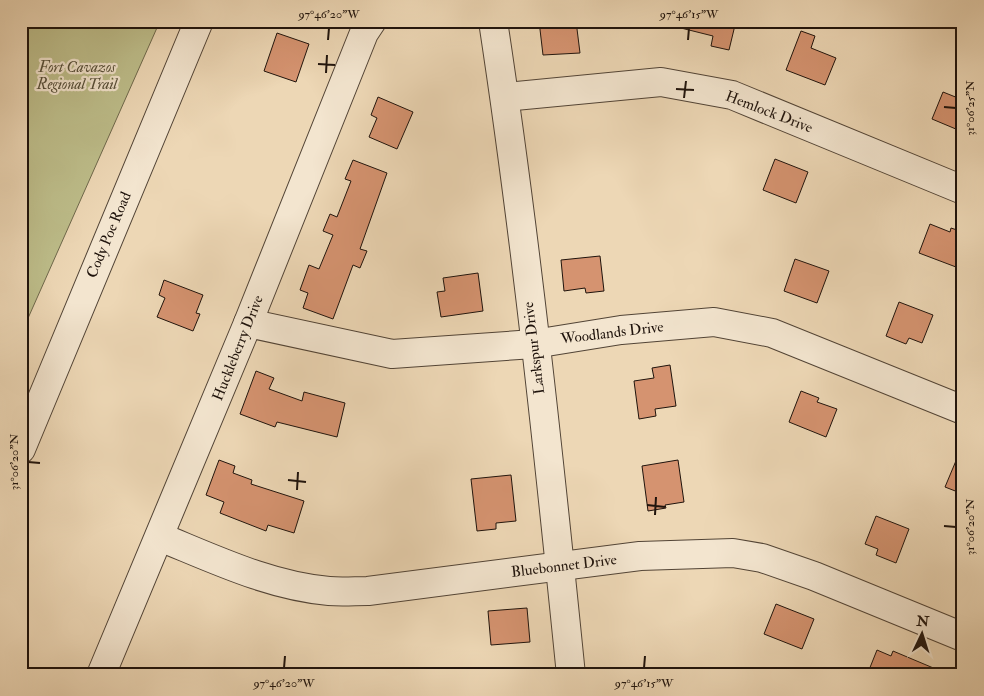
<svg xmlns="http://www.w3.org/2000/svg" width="984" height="696" font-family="'IM FELL Double Pica',serif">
  <rect width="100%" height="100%" fill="#edd7b5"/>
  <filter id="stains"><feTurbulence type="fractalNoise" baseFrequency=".004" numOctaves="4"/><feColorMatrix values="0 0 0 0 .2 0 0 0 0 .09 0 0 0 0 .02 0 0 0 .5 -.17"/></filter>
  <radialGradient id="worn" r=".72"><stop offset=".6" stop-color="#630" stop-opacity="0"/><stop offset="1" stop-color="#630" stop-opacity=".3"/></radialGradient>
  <!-- green -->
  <path fill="#bdbd8a" stroke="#6e684b" d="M 21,21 L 160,21 L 21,334 Z"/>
  <!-- building -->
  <g fill="#d59370" stroke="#1f130c">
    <path d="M 539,21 L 576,21 L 580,53 L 543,55 Z"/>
    <path d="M 677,21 L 736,21 L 729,50 L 711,46 L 713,36 L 677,27 Z"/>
    <path d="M 801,31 L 815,36 L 811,48 L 836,58 L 825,85 L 786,70 Z"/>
    <path d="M 277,33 L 309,44 L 296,82 L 264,71 Z"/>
    <path d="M 943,92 L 963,100 L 963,132 L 932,119 Z"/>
    <path d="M 378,97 L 413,112 L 397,149 L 369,137 L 377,118 L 371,115 Z"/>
    <path d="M 775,159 L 808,172 L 796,203 L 763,190 Z"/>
    <path d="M 353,160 L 387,173 L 360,249 L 367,251 L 360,268 L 353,265 L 333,319 L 303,308 L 308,293 L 300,290 L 309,265 L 319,269 L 333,235 L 323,231 L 330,214 L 337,217 L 351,181 L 345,179 Z"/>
    <path d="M 930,224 L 950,232 L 951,228 L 963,232 L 963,249 L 956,267 L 919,253 Z"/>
    <path d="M 600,256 L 604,291 L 586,293 L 585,288 L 564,291 L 561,260 Z"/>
    <path d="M 795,259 L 829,271 L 817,303 L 784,291 Z"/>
    <path d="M 478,273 L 483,311 L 441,317 L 437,292 L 445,291 L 443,278 Z"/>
    <path d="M 164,280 L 203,295 L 196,313 L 200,314 L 193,331 L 157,317 L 165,298 L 159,295 Z"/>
    <path d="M 899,302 L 933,315 L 922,343 L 909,338 L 906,344 L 886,336 Z"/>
    <path d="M 670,365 L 676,406 L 655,409 L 656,416 L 639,419 L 634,381 L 654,378 L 652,368 Z"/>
    <path d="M 256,371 L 274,378 L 269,389 L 302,401 L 304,392 L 345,403 L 337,437 L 277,422 L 275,427 L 240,414 Z"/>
    <path d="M 801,391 L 819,398 L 817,402 L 837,409 L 826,437 L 789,422 Z"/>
    <path d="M 963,444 L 963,494 L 945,487 Z"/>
    <path d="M 219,460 L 235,466 L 233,473 L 252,480 L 251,484 L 304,501 L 294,533 L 268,525 L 266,531 L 220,513 L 224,502 L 206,495 Z"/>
    <path d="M 678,460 L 684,502 L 665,505 L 666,508 L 648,511 L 642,466 Z"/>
    <path d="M 511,475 L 516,521 L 496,523 L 496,529 L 477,531 L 471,479 Z"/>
    <path d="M 876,516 L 909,529 L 896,563 L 876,555 L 878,549 L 865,544 Z"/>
    <path d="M 776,604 L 814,619 L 802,649 L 764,634 Z"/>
    <path d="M 527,608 L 530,642 L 491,645 L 488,611 Z"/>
    <path d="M 877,650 L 891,656 L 893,651 L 950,675 L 867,675 Z"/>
  </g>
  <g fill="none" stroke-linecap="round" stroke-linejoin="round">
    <defs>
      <g id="minor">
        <path d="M 493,21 C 526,238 549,457 571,675"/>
        <path d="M 505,97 L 661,82 L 732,95 L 963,190"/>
        <path d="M 248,323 L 392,354 L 534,344 L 621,330 L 714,322 L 772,333 L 963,410"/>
        <path d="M 21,449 L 199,21"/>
        <path d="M 160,537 C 214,559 270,586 329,591 C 342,592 355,591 368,591 L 640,556 L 733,553 L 762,558 L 814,576 L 963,637"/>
        <path d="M 101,675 L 248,323 L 364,33 L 372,21"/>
      </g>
    </defs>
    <!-- minor casing -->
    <use href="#minor" stroke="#524436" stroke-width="30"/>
    <!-- minor -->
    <use href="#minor" stroke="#f3e5cf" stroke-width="28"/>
  </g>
  <!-- ticks -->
  <path fill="none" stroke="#1f130c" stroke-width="2" d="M 328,40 L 329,28M 688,40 L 689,28M 318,64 L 335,65M 326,73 L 327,55M 676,89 L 694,90M 684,98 L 686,81M 944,107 L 956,108M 28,462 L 40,463M 288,480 L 306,482M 297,490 L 298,472M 647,505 L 665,507M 655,515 L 656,497M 944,526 L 956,527M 284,668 L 285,656M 644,668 L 645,656"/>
  <g text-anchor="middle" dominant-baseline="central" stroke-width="4.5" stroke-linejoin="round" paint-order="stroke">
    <!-- park labels -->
    <g font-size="15" font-style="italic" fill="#564e38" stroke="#f3e5cf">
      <text x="77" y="67">Fort Cavazos<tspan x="77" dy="17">Regional Trail</tspan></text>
    </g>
    <!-- street labels -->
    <g font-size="15" fill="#1f130c" stroke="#f3e5cf">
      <text transform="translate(769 112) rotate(21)">Hemlock Drive</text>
      <text transform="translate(109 235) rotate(-67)">Cody Poe Road</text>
      <text transform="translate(612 333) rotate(-7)">Woodlands Drive</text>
      <text transform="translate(238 348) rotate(-68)">Huckleberry Drive</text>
      <text transform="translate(534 348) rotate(-97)">Larkspur Drive</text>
      <text transform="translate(564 566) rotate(-7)">Bluebonnet Drive</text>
    </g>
  </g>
  <!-- margin -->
  <rect width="984" height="696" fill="none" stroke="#edd7b5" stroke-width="55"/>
  <!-- north arrow -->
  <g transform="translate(922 634) rotate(4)" stroke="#f3e5cf" stroke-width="4" paint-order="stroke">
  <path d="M0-4L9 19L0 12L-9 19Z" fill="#1f130c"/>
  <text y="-8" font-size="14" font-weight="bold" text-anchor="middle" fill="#1f130c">N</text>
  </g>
  <rect x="28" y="28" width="928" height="640" fill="none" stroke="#1f130c" stroke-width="2"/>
  <g font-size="12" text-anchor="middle" fill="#1f130c">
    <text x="329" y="18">97°46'20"W</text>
    <text x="689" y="18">97°46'15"W</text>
    <text transform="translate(970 108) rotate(-90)" y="4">31°06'25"N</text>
    <text transform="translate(14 462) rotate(-90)" y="4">31°06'20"N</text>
    <text transform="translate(970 527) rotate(-90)" y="4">31°06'20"N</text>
    <text x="284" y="687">97°46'20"W</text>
    <text x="644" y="687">97°46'15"W</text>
  </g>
  <rect width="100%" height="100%" filter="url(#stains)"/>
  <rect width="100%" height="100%" fill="url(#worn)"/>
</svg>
